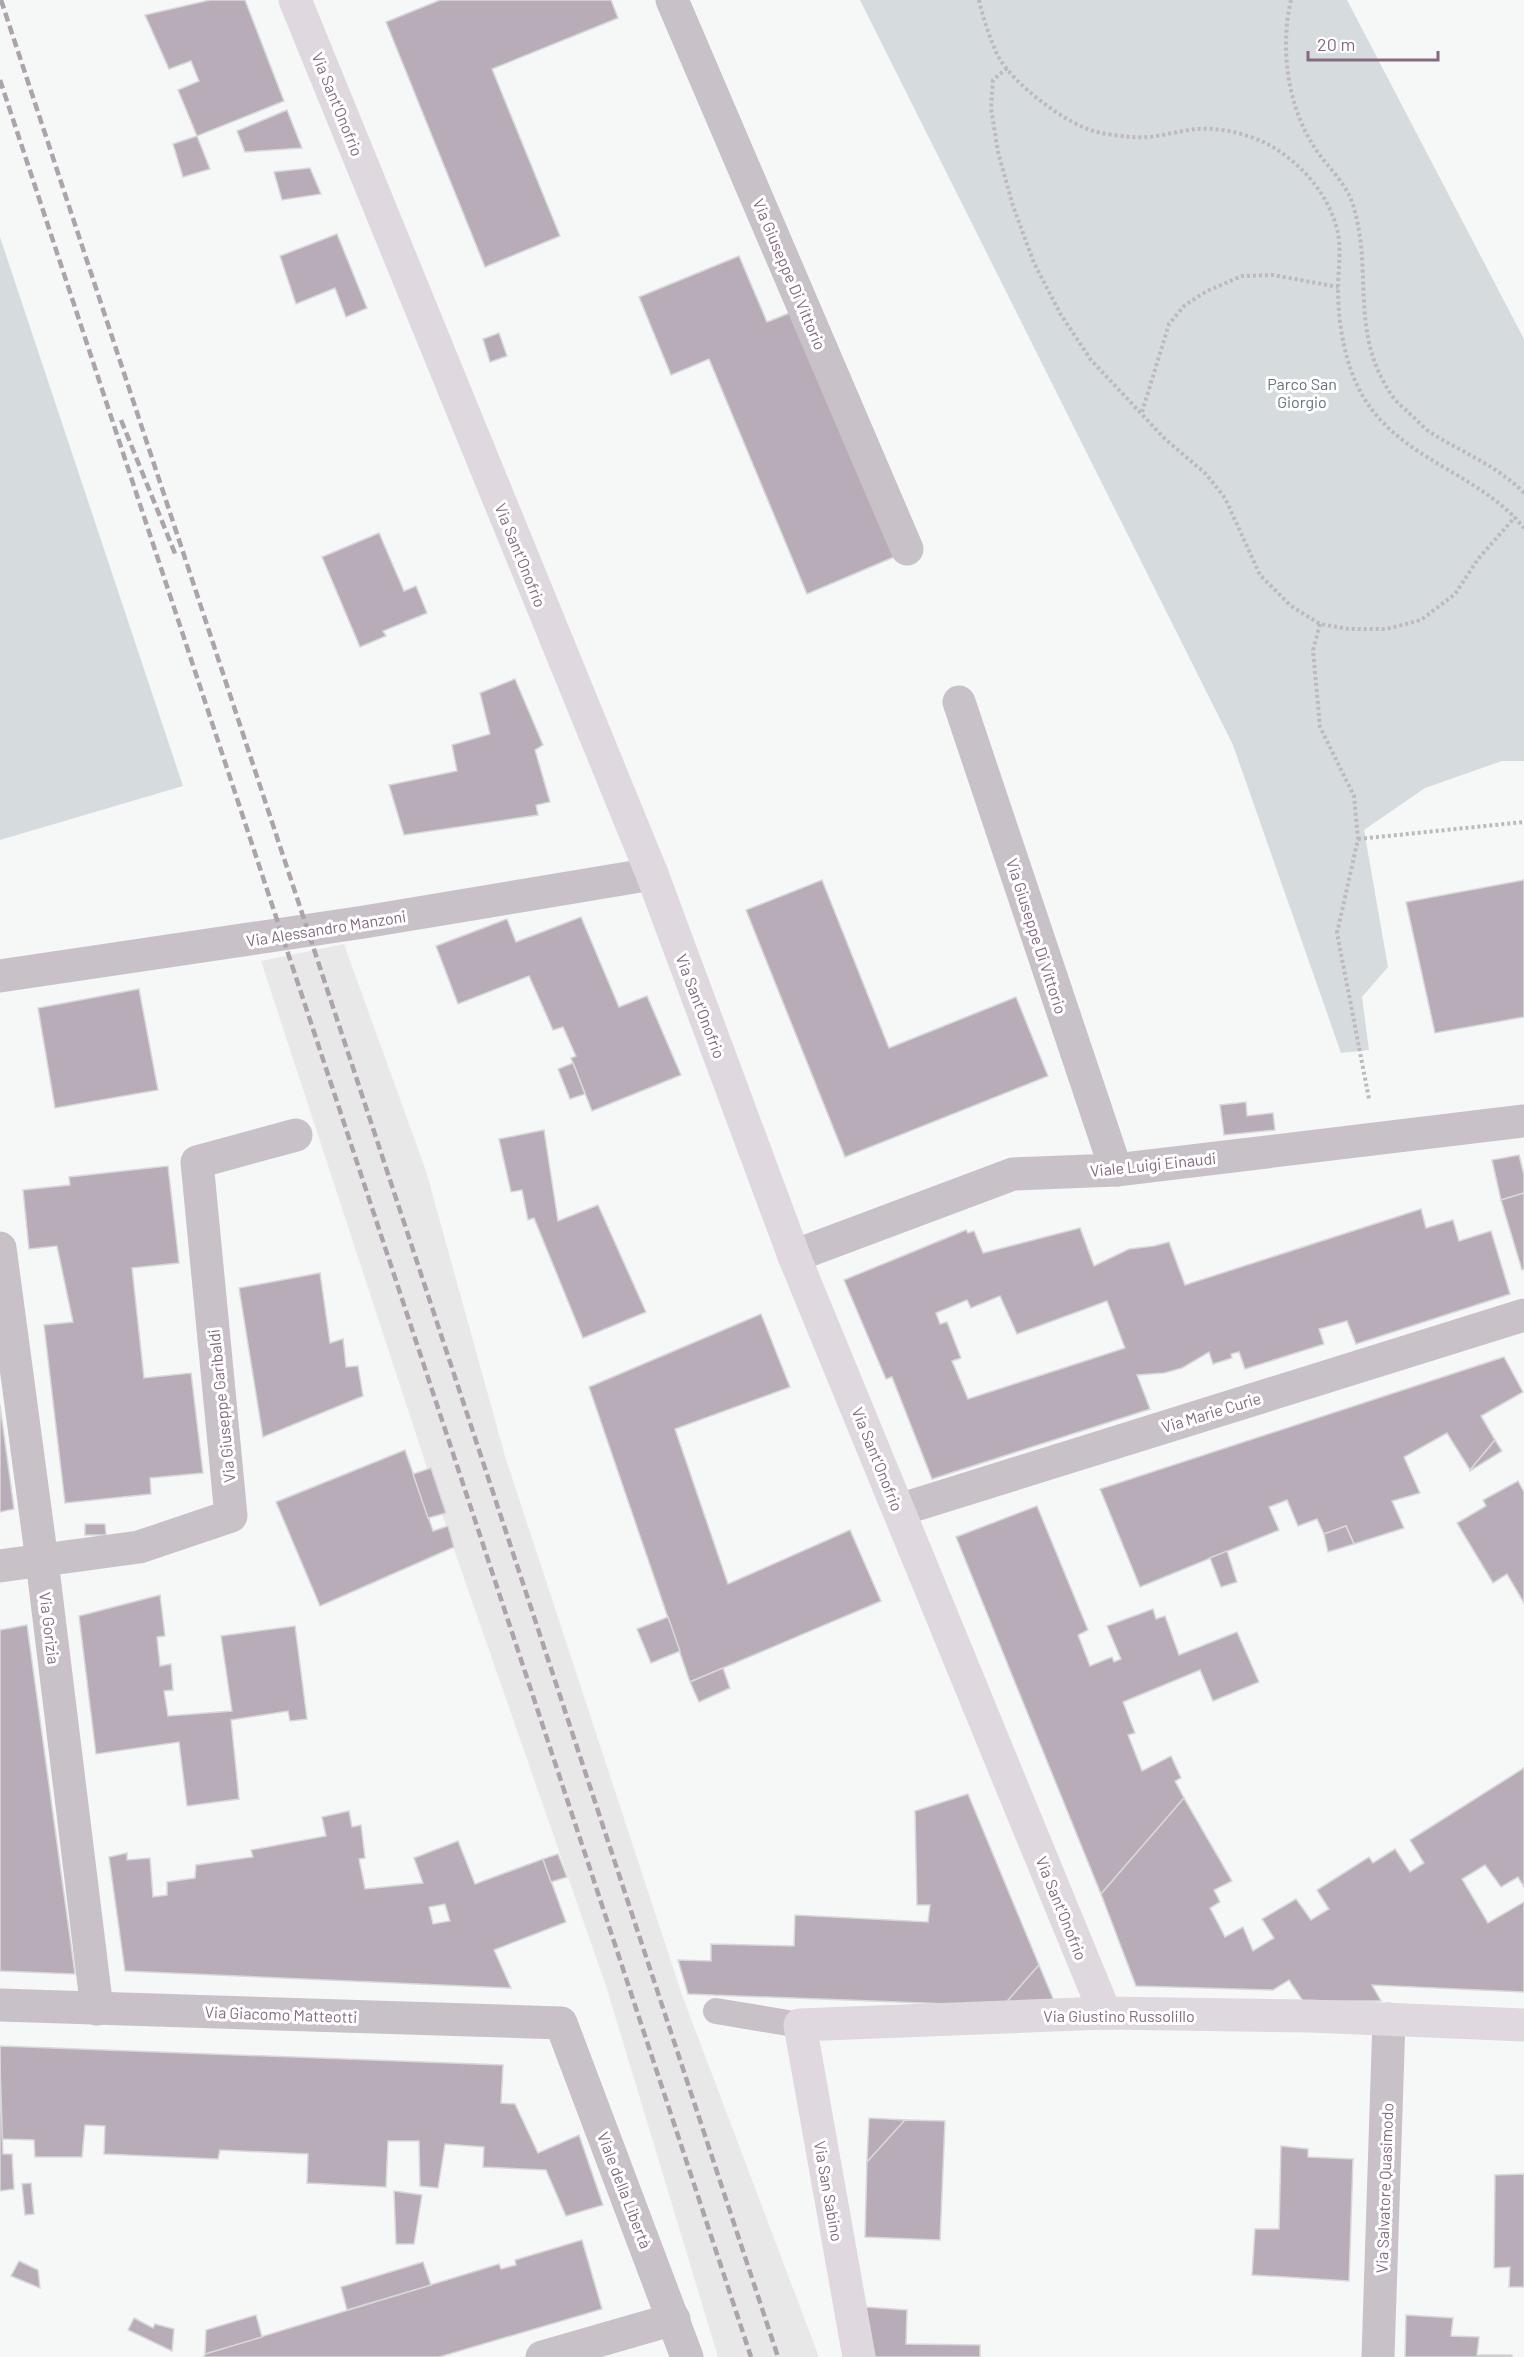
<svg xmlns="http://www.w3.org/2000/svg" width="1524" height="2357" font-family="Barlow,sans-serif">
  <rect width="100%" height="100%" fill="#f5f8f7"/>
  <!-- built -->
  <path fill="#e8e8e9" d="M 344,944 L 426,1171 L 505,1456 L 682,1995 L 819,2357 L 718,2357 L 607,1989 L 450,1538 L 261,961 Z"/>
  <!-- green -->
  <g fill="#d6dcde">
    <path d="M 860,0 L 1347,0 L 1524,339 L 1524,761 L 1502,761 L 1425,788 L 1364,830 L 1388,967 L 1362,997 L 1369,1050 L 1341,1053 L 1233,745 Z"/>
    <path d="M 0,237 L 183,786 L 0,840 Z"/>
  </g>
  <!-- building -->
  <g fill="#b8acb8" stroke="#d7d9d9" stroke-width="1.5" fill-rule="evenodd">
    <path d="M 210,0 L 245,0 L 284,101 L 197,136 L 178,90 L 199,81 L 191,61 L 169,69 L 145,15 Z"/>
    <path d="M 440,0 L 611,0 L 618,18 L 492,69 L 560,236 L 485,267 L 386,22 Z"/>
    <path d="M 287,110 L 302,148 L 245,152 L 237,131 Z"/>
    <path d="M 197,136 L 210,169 L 183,177 L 173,144 Z"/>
    <path d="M 310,168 L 321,194 L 282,200 L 274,172 Z"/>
    <path d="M 337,234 L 367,308 L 346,317 L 335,288 L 296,304 L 280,256 Z"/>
    <path d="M 739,256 L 767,322 L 792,312 L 894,557 L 807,594 L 709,359 L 671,375 L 639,297 Z"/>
    <path d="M 499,333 L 507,356 L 490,362 L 483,339 Z"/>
    <path d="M 379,533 L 404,591 L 416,586 L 427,613 L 383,631 L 386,636 L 360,647 L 322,557 Z"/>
    <path d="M 515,679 L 543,745 L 535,750 L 550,802 L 536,805 L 538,815 L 404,835 L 389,785 L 457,771 L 452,745 L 490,734 L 480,693 Z"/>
    <path d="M 822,880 L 889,1048 L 1016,997 L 1048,1076 L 845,1157 L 746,910 Z"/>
    <path d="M 1524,880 L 1524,1017 L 1435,1033 L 1406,902 Z"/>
    <path d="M 581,917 L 619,1007 L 647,996 L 681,1075 L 592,1111 L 571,1058 L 576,1056 L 563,1027 L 553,1030 L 529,976 L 458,1004 L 436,946 L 507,919 L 516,942 Z"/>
    <path d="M 139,989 L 158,1090 L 55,1108 L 38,1008 Z"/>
    <path d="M 573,1063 L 585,1094 L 570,1099 L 558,1069 Z"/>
    <path d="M 1246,1102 L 1247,1116 L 1273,1113 L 1275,1130 L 1224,1135 L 1220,1105 Z"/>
    <path d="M 544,1130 L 558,1221 L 598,1205 L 646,1312 L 583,1338 L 534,1218 L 528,1220 L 522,1190 L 511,1192 L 499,1139 Z"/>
    <path d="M 1519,1155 L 1524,1175 L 1524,1193 L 1501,1200 L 1492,1160 Z"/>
    <path d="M 168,1166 L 179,1263 L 132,1268 L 144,1378 L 191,1373 L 203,1473 L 150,1478 L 151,1494 L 65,1503 L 44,1325 L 73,1322 L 57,1246 L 29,1249 L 23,1190 L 70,1185 L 69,1177 Z"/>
    <path d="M 1524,1193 L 1524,1269 L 1522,1270 L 1501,1200 Z"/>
    <path d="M 1421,1209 L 1426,1228 L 1453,1220 L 1459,1241 L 1491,1231 L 1510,1294 L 1356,1344 L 1347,1321 L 1319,1329 L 1324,1344 L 1245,1369 L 1239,1352 L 1231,1354 L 1232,1358 L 1213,1364 L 1209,1352 L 1182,1368 L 1164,1373 L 1137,1375 L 1150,1409 L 932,1479 L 892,1377 L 886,1379 L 844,1280 L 966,1230 L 968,1233 L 974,1231 L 983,1253 L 1080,1228 L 1094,1266 L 1129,1249 L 1154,1246 L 1169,1242 L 1185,1285 ZM 1000,1296 L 1017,1334 L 1107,1301 L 1125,1348 L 968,1399 L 952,1361 L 961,1358 L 947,1322 L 940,1324 L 936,1313 L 967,1300 L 971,1308 Z"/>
    <path d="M 320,1273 L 330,1343 L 343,1339 L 346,1367 L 358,1366 L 363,1396 L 263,1437 L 239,1288 Z"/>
    <path d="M 761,1314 L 790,1387 L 675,1429 L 728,1584 L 850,1530 L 881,1601 L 690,1682 L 589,1387 Z"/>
    <path d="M 1504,1357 L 1523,1392 L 1481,1416 L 1495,1440 L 1470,1470 L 1447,1433 L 1404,1457 L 1420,1493 L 1392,1501 L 1404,1528 L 1354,1544 L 1346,1526 L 1324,1534 L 1317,1519 L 1298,1526 L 1287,1500 L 1269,1507 L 1279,1530 L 1140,1587 L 1100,1489 Z"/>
    <path d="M 0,1405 L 14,1509 L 0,1512 Z"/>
    <path d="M 1495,1440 L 1502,1451 L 1470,1471 L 1470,1470 Z"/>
    <path d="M 405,1450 L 433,1531 L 448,1526 L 454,1547 L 320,1606 L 276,1502 Z"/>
    <path d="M 431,1468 L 446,1513 L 428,1518 L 413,1474 Z"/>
    <path d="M 1518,1481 L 1524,1492 L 1524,1603 L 1507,1574 L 1493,1583 L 1457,1523 L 1486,1506 L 1483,1500 Z"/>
    <path d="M 1037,1506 L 1088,1630 L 1078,1635 L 1090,1666 L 1112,1657 L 1114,1662 L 1121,1659 L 1107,1626 L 1153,1609 L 1156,1619 L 1165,1616 L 1179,1655 L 1237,1632 L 1259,1682 L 1213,1701 L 1200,1670 L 1123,1702 L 1135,1733 L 1128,1735 L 1142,1771 L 1171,1756 L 1181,1778 L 1175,1781 L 1184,1798 L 1101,1894 L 956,1537 Z"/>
    <path d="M 85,1524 L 105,1524 L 106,1535 L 85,1535 Z"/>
    <path d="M 1346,1526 L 1354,1544 L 1328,1552 L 1324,1534 Z"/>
    <path d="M 1227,1551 L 1237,1582 L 1221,1587 L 1210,1558 Z"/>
    <path d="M 160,1595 L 165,1636 L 157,1637 L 160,1666 L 171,1664 L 173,1690 L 164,1691 L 168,1716 L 232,1711 L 221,1636 L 295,1626 L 307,1719 L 290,1721 L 288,1711 L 231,1720 L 239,1799 L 187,1806 L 179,1742 L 96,1754 L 79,1616 Z"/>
    <path d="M 668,1617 L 680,1651 L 651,1663 L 637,1629 Z"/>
    <path d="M 27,1625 L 75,1974 L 0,1971 L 0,1630 Z"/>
    <path d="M 723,1668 L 730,1688 L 699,1702 L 690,1682 Z"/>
    <path d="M 1524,1768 L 1524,1887 L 1518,1877 L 1501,1887 L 1485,1865 L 1462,1879 L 1488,1923 L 1524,1902 L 1524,1992 L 1372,1985 L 1381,2001 L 1303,2001 L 1289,1980 L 1273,1990 L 1136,1986 L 1101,1894 L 1184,1798 L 1232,1881 L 1214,1890 L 1220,1902 L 1210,1908 L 1225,1937 L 1243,1927 L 1253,1951 L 1274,1938 L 1262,1919 L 1296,1899 L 1311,1920 L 1329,1909 L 1317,1890 L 1369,1857 L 1373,1863 L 1395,1849 L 1410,1872 L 1424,1863 L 1410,1840 Z"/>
    <path d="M 968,1794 L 1039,1965 L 1003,2006 L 688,1994 L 678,1960 L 711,1961 L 711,1944 L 794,1946 L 795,1915 L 928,1922 L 930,1905 L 917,1905 L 915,1811 Z"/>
    <path d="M 349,1811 L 352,1827 L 361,1825 L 365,1858 L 359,1859 L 365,1889 L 423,1883 L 414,1858 L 458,1841 L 475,1884 L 543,1859 L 566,1922 L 494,1950 L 511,1988 L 125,1971 L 109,1857 L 127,1853 L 127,1860 L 150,1858 L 153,1897 L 167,1895 L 167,1882 L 195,1878 L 196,1865 L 253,1857 L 251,1850 L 326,1836 L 322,1817 ZM 445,1904 L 450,1921 L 433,1924 L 429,1907 Z"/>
    <path d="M 558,1854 L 567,1877 L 551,1882 L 543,1859 Z"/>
    <path d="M 1039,1965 L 1057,2008 L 1003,2006 Z"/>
    <path d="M 0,2046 L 503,2065 L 501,2103 L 515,2104 L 538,2153 L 579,2135 L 603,2205 L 566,2216 L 546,2170 L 483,2167 L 484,2147 L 445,2144 L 438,2188 L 420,2186 L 419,2141 L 388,2141 L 386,2187 L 307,2183 L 308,2154 L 220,2150 L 218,2159 L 104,2154 L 105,2126 L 85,2125 L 82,2157 L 35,2157 L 34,2140 L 1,2139 Z"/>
    <path d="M 0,2070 L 3,2154 L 12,2154 L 14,2189 L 0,2191 Z"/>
    <path d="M 869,2118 L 905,2120 L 867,2162 Z"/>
    <path d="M 905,2120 L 945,2121 L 940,2240 L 865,2237 L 867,2162 Z"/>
    <path d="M 1281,2146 L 1308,2149 L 1308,2157 L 1353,2159 L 1349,2281 L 1252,2275 L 1255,2229 L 1279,2229 Z"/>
    <path d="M 1524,2174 L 1524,2287 L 1509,2287 L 1510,2267 L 1494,2268 L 1495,2175 Z"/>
    <path d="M 31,2183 L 34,2214 L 25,2215 L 22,2184 Z"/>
    <path d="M 394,2191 L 422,2195 L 414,2244 L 396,2244 Z"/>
    <path d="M 582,2240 L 602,2309 L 439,2357 L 204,2357 L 205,2354 L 499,2264 L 501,2269 L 516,2265 L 515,2260 Z"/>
    <path d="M 19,2261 L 38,2270 L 40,2288 L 11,2276 Z"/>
    <path d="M 423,2262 L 431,2285 L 347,2310 L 341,2287 Z"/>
    <path d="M 865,2307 L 907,2310 L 906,2344 L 980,2345 L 980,2357 L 875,2357 Z"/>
    <path d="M 256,2315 L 262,2337 L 205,2354 L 206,2330 Z"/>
    <path d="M 1406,2315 L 1453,2318 L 1451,2336 L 1479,2337 L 1477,2355 L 1512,2355 L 1512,2357 L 1405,2357 Z"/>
    <path d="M 134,2318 L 153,2328 L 155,2324 L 174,2329 L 172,2351 L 128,2330 Z"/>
  </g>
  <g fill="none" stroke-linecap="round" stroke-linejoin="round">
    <!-- path -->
    <g stroke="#beb9be" stroke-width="4" stroke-dasharray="3 3" stroke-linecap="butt">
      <path d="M 979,0 C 982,15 991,42 998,56 C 1013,84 1067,125 1097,132 C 1109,135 1122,136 1133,137 C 1154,139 1176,131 1196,129 C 1220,127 1250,134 1271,146 C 1302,164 1328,194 1337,229 C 1342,247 1338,270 1338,288 C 1338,322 1344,359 1359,389 C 1394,459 1478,471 1524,528"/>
      <path d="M 1291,0 C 1280,46 1287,104 1313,145 C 1325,165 1346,182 1353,205 C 1374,272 1348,333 1393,397 C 1397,403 1404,408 1409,413 C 1417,420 1424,429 1433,434 C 1463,453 1498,466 1524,493"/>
      <path d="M 1007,68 L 993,80 L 991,108 L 998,152 L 1013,206 L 1034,263 L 1061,315 L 1091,360 L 1165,439 L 1206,474 L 1225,498 L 1260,575 L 1291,606 L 1320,624 L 1349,629 L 1386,629 L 1421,620 L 1455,594 L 1478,559 L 1515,517"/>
      <path d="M 1142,412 L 1169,324 L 1185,305 L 1207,291 L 1242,276 L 1273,275 L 1338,287"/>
      <path d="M 1320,624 L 1313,650 L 1320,727 L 1354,796 L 1358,839 L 1337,933 L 1369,1099"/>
      <path d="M 1358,839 L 1524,822"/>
    </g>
    <!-- lane -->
    <path stroke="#c8c1c7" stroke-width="26" d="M 716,2011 L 800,2025"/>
    <!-- street -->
    <g stroke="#c8c1c7" stroke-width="33">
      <path d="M 672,0 L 907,549"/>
      <path d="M 959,702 L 1116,1170"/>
      <path d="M 0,976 L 364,922 L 652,874"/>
      <path d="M 0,1248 L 42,1561 L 97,2009"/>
      <path d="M 794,1256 L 1013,1174 L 1116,1170 L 1524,1121"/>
      <path d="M 899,1510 L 1524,1315"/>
      <path d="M 0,1566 L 139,1547 L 231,1516 L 197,1162 L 296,1135"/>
      <path d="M 0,2005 L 561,2023 L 687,2357"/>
      <path d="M 542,2357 L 674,2319"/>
      <path d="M 1378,2357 L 1389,2019"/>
    </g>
    <!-- secondary -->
    <g stroke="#dfd8de" stroke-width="33">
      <path d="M 295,0 L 652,874 L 794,1256 L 1105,2013"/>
      <path d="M 859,2357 L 800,2025 L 1105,2013 L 1310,2016 L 1524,2025"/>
    </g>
    <!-- rail -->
    <g stroke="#ada3ac" stroke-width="4.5" stroke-dasharray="9 4.5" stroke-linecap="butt">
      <path d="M 1,0 L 778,2357"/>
      <path d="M 0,80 L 751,2357"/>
      <path d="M 121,420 L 176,556"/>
    </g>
  </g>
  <g text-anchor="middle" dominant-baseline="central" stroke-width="6" stroke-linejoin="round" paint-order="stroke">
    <!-- street labels -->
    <g font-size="16" fill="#846981" stroke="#fff">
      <text transform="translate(338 104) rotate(68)">Via Sant'Onofrio</text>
      <text transform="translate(790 274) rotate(67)">Via Giuseppe Di Vittorio</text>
      <text transform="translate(521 555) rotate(68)">Via Sant'Onofrio</text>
      <text transform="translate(326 928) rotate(-9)">Via Alessandro Manzoni</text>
      <text transform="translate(1037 936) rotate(72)">Via Giuseppe Di Vittorio</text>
      <text transform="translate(701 1006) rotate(69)">Via Sant'Onofrio</text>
      <text transform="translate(1153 1164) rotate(-6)">Viale Luigi Einaudi</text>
      <text transform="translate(221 1406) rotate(-96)">Via Giuseppe Garibaldi</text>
      <text transform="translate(1211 1412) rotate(-17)">Via Marie Curie</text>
      <text transform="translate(878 1459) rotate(68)">Via Sant'Onofrio</text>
      <text transform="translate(50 1628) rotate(83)">Via Gorizia</text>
      <text transform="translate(1062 1908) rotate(68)">Via Sant'Onofrio</text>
      <text transform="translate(281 2014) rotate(2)">Via Giacomo Matteotti</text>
      <text x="1119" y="2015">Via Giustino Russolillo</text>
      <text transform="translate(1384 2188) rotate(-88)">Via Salvatore Quasimodo</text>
      <text transform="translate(625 2190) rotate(69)">Viale della Libertà</text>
      <text transform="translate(829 2191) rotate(80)">Via San Sabino</text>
    </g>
    <!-- park labels -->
    <g font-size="16" fill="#67727c" stroke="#fff">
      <text x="1302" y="383">Parco San<tspan x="1302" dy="18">Giorgio</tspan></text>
    </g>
  </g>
  <!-- scale -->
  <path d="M1308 51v9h130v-9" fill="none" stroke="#846981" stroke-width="3"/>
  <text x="1317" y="51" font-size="18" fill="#846981" stroke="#ffffff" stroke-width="4.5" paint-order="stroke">20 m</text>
</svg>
